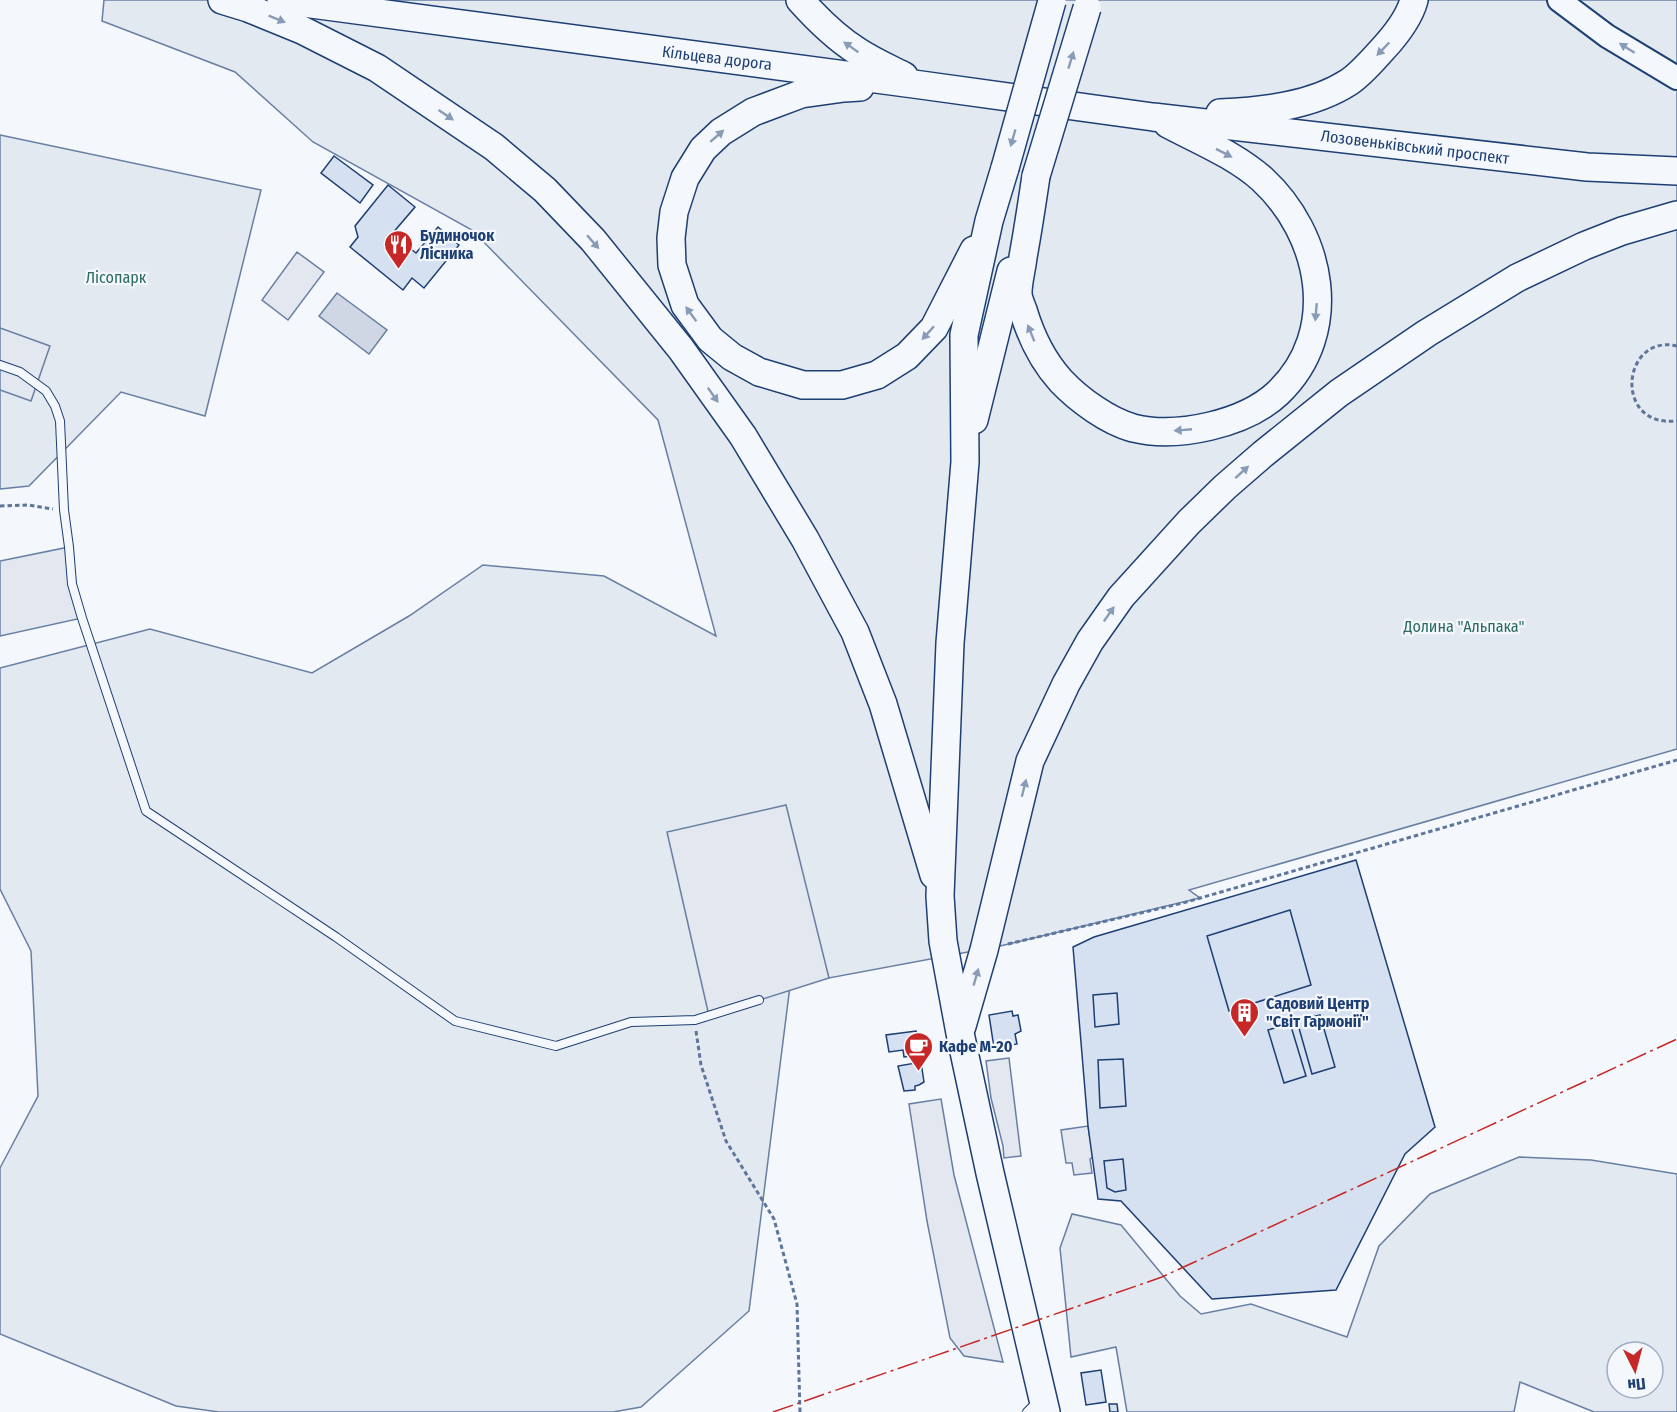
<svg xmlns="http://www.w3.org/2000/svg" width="1677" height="1412" font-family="'Fira Sans Condensed',sans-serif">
  <rect width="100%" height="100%" fill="#f4f7fb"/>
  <!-- green -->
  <g fill="#e3e9f0" stroke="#687fa3" stroke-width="1.5" fill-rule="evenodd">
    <path d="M 104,0 L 1677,0 L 1677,749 L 1189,890 L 1200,898 L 1000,946 L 829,978 L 802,891 L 749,1311 L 641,1407 L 613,1412 L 219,1412 L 176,1406 L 0,1334 L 0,1168 L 38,1096 L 31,951 L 0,889 L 0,668 L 150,629 L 312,673 L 409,616 L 483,565 L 604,576 L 716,636 L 658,420 L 472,230 L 313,142 L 235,72 L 102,21 Z"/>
    <path d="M 0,135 L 261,190 L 205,416 L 121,392 L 29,486 L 0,489 Z"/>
    <path d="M 1519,1157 L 1591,1160 L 1677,1174 L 1677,1412 L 1594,1412 L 1520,1382 L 1514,1412 L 1127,1412 L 1116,1347 L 1071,1357 L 1060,1248 L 1072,1214 L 1121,1225 L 1180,1296 L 1201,1314 L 1251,1304 L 1347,1337 L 1379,1246 L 1430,1194 ZM 1617,1352 L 1653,1352 L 1653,1388 L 1617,1388 Z"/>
  </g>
  <!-- parking -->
  <g fill="#e3e8f0" stroke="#687fa3" stroke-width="1.5">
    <path d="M 297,252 L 324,272 L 288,320 L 262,300 Z"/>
    <path d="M 0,328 L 50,346 L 31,401 L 0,390 Z"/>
    <path d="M 69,547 L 82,618 L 0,636 L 0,561 Z"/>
    <path d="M 786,805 L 829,978 L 709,1016 L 667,832 Z"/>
    <path d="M 1009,1058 L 1021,1156 L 1004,1158 L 1003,1146 L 991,1098 L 986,1061 Z"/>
    <path d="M 941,1099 L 954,1175 L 1003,1362 L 964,1356 L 950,1338 L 927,1221 L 909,1104 Z"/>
    <path d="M 1088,1126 L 1093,1157 L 1090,1159 L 1092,1173 L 1074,1175 L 1072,1163 L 1066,1163 L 1061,1130 Z"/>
  </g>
  <!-- water -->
  <path fill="#cfd7e4" stroke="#687fa3" stroke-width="1.5" d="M 337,293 L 387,330 L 369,354 L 319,316 Z"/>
  <!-- building -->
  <g fill="#d5e0f0" stroke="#1d3f73" stroke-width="1.5">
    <path d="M 334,156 L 373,185 L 360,203 L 321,173 Z"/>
    <path d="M 388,185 L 415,207 L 392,234 L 416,253 L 438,227 L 459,245 L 424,288 L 412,278 L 403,290 L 350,247 L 358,237 L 355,226 Z"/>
    <path d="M 1356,860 L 1435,1127 L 1405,1154 L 1336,1290 L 1212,1299 L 1121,1201 L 1098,1199 L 1088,1126 L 1073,947 L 1094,937 Z"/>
    <path d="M 1290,910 L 1311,985 L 1229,1011 L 1207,936 Z"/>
    <path d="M 1117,993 L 1119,1024 L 1095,1027 L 1093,995 Z"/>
    <path d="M 1012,1011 L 1013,1016 L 1018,1015 L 1021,1031 L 1015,1034 L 1017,1044 L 994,1048 L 989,1015 Z"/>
    <path d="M 1320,1015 L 1335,1067 L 1312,1074 L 1297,1021 Z"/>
    <path d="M 1290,1023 L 1306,1076 L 1284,1083 L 1268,1030 Z"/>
    <path d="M 916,1031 L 926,1052 L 922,1055 L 904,1057 L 903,1050 L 889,1052 L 886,1035 Z"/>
    <path d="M 1123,1059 L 1126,1106 L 1100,1108 L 1098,1060 Z"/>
    <path d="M 921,1062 L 924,1082 L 919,1085 L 915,1086 L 915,1090 L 904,1091 L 898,1066 Z"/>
    <path d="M 1123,1159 L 1126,1190 L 1115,1192 L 1107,1188 L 1104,1161 Z"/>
    <path d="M 1101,1370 L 1106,1402 L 1086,1405 L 1081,1373 Z"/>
    <path d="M 1109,1404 L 1117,1404 L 1118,1412 L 1110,1412 Z"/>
  </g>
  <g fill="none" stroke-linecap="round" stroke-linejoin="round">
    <defs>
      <g id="lane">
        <path d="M 0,365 L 20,372 L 46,391 L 55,406 L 60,421 L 64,510 L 69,547 L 72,584 L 82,618 L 146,811 L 336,937 L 455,1021 L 556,1046 L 631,1022 L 695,1020 L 759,1000"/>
        <path d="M 1027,1412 L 1037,1402"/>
      </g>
      <path id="primary" d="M 1559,0 L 1607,36 L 1677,78"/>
      <g id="highway">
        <path d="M 222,0 L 248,8 L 302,30 L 377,68 L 494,147 L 545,190 L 593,240 L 681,349 L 743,436 L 805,539 L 855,632 L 883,704 L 934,875"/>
        <path d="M 281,0 L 921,85 L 1153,117 L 1587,167 L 1677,171"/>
        <path d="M 800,0 C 817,19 835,37 857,51 C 872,61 888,68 904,76"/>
        <path d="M 860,87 L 844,88 L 801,94 L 753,112 L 721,132 L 703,149 L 685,178 L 674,212 L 671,238 L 672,265 L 685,305 L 710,339 L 732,357 L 759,372 L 803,385 L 842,385 L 877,375 L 907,356 L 934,328 L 974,250"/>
        <path d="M 1220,113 C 1263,111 1312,106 1349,82 C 1361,74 1372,61 1382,50 C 1395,36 1409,19 1414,0"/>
        <path d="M 1005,168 L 989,221 L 964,335 L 965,462 L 950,643 L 940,896 L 943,941 L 960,1033 L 990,1173 L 1046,1412"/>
        <path d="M 1036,176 C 1032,203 1028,230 1023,257 C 1022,268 1018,281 1018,293 C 1018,298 1021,305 1023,310 C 1031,337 1042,360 1061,381 C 1079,400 1108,421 1133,428 C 1177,439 1245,424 1278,393 C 1342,332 1322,234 1262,179 C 1235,155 1200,141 1168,124"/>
        <path d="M 974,420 L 1011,271"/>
        <path d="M 962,1026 L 984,950 L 1030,761 L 1066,684 L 1090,641 L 1121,597 L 1189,522 L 1225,487 L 1263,454 L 1339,393 L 1427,333 L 1517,278 L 1584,246 L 1622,231 L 1677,215"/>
      </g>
    </defs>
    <!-- lane casing -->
    <use href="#lane" stroke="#1d3f73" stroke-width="10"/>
    <!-- primary casing -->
    <use href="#primary" stroke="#1d3f73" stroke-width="26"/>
    <!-- highway casing -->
    <use href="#highway" stroke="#1d3f73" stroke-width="30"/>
    <!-- path -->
    <g stroke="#5e769c" stroke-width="3" stroke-dasharray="4.5 3" stroke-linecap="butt">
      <path d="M 1677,346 C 1622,333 1612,428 1677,421"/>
      <path d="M 0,506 L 28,505 L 53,509"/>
      <path d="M 1008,944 L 1183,903 L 1677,760"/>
      <path d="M 696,1031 L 701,1065 L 726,1141 L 774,1219 L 797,1304 L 800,1412"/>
    </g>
    <!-- lane -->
    <use href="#lane" stroke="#f4f7fb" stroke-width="8"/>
    <!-- primary -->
    <use href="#primary" stroke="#f4f7fb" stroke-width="22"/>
    <!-- highway -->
    <use href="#highway" stroke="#f4f7fb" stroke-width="27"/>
    <defs>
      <g id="highway-bridge">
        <path d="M 1005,168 L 1052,1"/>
        <path d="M 1036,176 L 1087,8"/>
      </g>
    </defs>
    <!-- highway-bridge casing -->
    <use href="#highway-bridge" stroke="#1d3f73" stroke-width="30" stroke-linecap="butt"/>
    <!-- highway-bridge -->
    <use href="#highway-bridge" stroke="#f4f7fb" stroke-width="27"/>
    <!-- power -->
    <path stroke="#c62828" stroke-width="1.5" stroke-dasharray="21 4.5 3 4.5" stroke-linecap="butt" d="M 773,1412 L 1162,1277 L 1677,1039"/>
  </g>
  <!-- one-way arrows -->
  <defs><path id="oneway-solid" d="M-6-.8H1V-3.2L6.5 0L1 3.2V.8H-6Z" transform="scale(1.5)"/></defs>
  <g fill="#889bb7">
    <use href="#oneway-solid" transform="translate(277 19) rotate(22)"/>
    <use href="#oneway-solid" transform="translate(851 47) rotate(-145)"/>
    <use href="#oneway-solid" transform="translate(1627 48) rotate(-148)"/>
    <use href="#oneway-solid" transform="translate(1383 49) rotate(134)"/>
    <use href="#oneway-solid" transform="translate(1071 60) rotate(-73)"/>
    <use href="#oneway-solid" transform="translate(446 115) rotate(34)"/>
    <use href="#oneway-solid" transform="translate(717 136) rotate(-41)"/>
    <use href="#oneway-solid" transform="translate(1013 138) rotate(106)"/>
    <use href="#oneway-solid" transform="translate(1224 153) rotate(27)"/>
    <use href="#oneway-solid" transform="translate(593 242) rotate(49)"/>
    <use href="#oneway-solid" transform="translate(1316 312) rotate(95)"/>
    <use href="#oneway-solid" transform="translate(691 314) rotate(-126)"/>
    <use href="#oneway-solid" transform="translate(928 333) rotate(132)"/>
    <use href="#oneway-solid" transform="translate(1031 333) rotate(-112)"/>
    <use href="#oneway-solid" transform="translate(713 395) rotate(55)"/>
    <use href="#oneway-solid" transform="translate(1183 430) rotate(175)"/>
    <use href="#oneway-solid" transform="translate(1242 472) rotate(-42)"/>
    <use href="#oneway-solid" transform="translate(1109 614) rotate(-55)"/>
    <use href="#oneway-solid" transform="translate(1024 788) rotate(-76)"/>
    <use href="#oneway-solid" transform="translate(976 977) rotate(-74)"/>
  </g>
  <!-- icons -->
  <defs>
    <symbol id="restaurant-pin" viewBox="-11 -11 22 30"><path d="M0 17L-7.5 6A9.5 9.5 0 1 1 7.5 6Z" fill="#c62828" stroke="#f4f7fb"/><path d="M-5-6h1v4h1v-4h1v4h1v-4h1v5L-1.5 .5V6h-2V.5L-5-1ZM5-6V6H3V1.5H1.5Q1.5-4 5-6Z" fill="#fff"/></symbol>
    <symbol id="building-pin" viewBox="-11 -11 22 30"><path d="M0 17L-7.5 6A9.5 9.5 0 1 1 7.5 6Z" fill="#c62828" stroke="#f4f7fb"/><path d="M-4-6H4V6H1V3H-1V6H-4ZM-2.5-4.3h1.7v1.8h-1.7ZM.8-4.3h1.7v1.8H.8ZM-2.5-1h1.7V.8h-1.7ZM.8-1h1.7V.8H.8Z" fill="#fff"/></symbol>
    <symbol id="cafe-pin" viewBox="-11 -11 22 30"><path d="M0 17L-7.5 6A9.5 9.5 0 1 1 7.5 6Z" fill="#c62828" stroke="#f4f7fb"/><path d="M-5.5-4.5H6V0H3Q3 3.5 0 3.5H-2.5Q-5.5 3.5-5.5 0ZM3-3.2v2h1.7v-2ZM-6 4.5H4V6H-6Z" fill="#fff"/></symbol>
  </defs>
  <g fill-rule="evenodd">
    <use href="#restaurant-pin" x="382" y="228" width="33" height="45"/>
    <use href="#building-pin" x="1228" y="996" width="33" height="45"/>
    <use href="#cafe-pin" x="902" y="1030" width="33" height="45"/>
  </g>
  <g text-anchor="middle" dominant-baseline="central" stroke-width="4.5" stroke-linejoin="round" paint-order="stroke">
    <!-- street labels -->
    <g font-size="16" fill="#1d3f73" stroke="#f4f7fb">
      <text transform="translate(717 58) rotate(7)">Кільцева дорога</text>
      <text transform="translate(1415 147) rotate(7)">Лозовеньківський проспект</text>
    </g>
    <!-- poi labels -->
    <g font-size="16" font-weight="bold" fill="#1d3f73" stroke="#f4f7fb" text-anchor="start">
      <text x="420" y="235">Будиночок<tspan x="420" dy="18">Лісника</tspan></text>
      <text x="1266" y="1003">Садовий Центр<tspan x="1266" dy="18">"Світ Гармонії"</tspan></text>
      <text x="939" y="1046">Кафе М-20</text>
    </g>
    <!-- park labels -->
    <g font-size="16" fill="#2c6c60" stroke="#f4f7fb">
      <text x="116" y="277">Лісопарк</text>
      <text x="1464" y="626">Долина "Альпака"</text>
    </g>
  </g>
  <!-- north arrow -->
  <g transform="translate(1635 1370) rotate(174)"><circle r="28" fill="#f4f7fb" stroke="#9eadc5" stroke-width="1.5"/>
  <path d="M0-4.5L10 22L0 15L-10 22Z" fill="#c62828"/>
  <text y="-9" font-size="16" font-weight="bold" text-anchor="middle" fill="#1d3f73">Пн</text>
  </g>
</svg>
